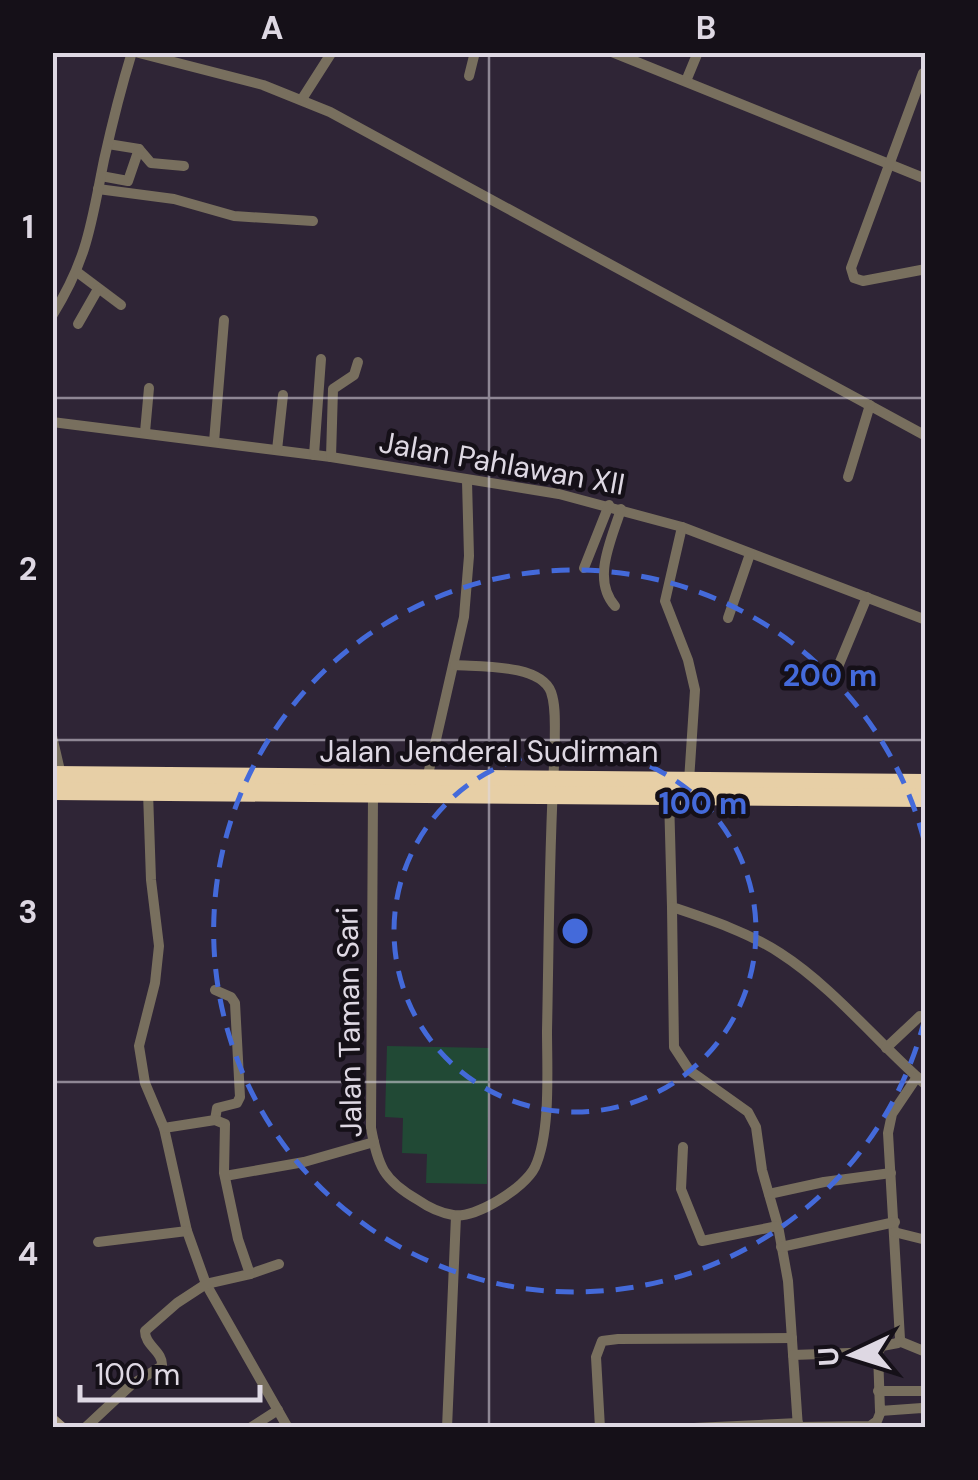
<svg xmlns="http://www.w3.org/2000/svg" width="978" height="1480" font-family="'DM Sans',sans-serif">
  <rect width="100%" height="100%" fill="#2f2536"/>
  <!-- green -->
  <path fill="#214935" d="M 387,1046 L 489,1048 L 487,1184 L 426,1183 L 427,1154 L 402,1153 L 403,1118 L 385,1117 Z"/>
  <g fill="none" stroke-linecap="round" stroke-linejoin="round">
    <!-- street -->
    <g stroke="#786f5e" stroke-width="10">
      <path d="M 135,52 L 263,85 L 330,112 L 926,436"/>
      <path d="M 612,52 L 926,179"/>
      <path d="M 923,73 L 851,268 L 854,278 L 863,281 L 926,269"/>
      <path d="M 469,76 L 475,52"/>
      <path d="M 686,81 L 698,52"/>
      <path d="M 302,99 L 332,52"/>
      <path d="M 108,144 L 139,149 L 151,163 L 184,166"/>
      <path d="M 101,176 L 128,181 L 139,149"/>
      <path d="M 98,189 L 174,199 L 234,216 L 313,221"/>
      <path d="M 77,272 L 121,305"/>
      <path d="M 52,316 C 88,258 91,224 104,160 C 112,124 121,88 132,52"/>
      <path d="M 78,324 L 98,289"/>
      <path d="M 52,422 L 331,457 L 559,494 L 682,527 L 926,620"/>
      <path d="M 145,432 L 149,388"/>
      <path d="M 214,442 L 224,320"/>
      <path d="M 277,450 L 283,395"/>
      <path d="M 314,455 L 321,359"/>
      <path d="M 331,457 L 333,389 L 354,375 L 358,362"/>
      <path d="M 848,477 L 870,405"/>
      <path d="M 682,527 L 665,601 L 688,660 L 695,690 L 689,781"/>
      <path d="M 584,568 L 609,505"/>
      <path d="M 615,606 C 591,579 612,539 621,509"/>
      <path d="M 728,618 L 750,554"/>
      <path d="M 835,674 L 867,597"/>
      <path d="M 52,736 L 61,775"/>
      <path d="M 427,779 L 464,617 L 469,556 L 467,481"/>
      <path d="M 148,792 L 151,880 L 159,946 L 155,983 L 139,1046 L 145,1083 L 164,1128 L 187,1231 L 206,1284 L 288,1428"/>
      <path d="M 373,794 L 371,1128 C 378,1166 383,1180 418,1200 C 428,1207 441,1213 453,1215 C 475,1219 525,1188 535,1167 C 551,1132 547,1069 547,1031 C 549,936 549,842 555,748 C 554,730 557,709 551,692 C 540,664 481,667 455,665"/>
      <path d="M 669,797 L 672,907 C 708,919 748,932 780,953 C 833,987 878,1043 926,1085"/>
      <path d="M 672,907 L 674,1047 L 689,1070 L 748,1112 L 756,1127 L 762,1170 L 778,1226 L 788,1281 L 798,1428"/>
      <path d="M 215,990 L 231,997 L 235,1003 L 240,1097 L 237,1103 L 217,1108 L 215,1120"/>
      <path d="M 886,1048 L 920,1016"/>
      <path d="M 917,1077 L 892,1114 L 888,1133 L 900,1339 L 898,1343 L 882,1346 L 878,1352 L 880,1411 L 922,1408 L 926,1411"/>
      <path d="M 683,1147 L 681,1189 L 702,1241 L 778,1226"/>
      <path d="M 225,1176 L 304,1162 L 374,1142"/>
      <path d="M 769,1194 L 824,1182 L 891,1173"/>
      <path d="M 894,1232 L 926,1240"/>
      <path d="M 98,1242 L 187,1231"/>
      <path d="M 781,1247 L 895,1222"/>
      <path d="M 250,1274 L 279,1264"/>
      <path d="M 899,1341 L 926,1352"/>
      <path d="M 793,1355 L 878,1352"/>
      <path d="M 878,1391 L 926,1391"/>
      <path d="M 798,1427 L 870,1426 L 877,1421 L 881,1411"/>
      <path d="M 85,1428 L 131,1385 L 162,1366 C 163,1351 145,1346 145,1331 L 177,1303 L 206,1284 L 250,1274 L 238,1239 L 224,1173 L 225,1124 L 215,1120 L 164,1128"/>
      <path d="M 250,1428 L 278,1410"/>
      <path d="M 447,1428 L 456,1216"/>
      <path d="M 600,1428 L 596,1357 L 602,1341 L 618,1339 L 792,1338"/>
      <path d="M 694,1428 L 798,1423"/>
    </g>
    <!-- secondary -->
    <path stroke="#a5967c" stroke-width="14" d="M 52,1421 L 60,1428"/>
    <!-- highway -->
    <g stroke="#e7cfa6" stroke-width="18">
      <path d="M 52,775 L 926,783"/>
      <path d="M 52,791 L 926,798"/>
    </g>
  </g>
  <!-- grid -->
  <path fill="none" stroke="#ded8e3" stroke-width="2.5" stroke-opacity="0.55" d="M 489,52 L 489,1428M 52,398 L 926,398M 52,740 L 926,740M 52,1082 L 926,1082"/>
  <!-- distance rings -->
  <g fill="none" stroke="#446ada" stroke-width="5" stroke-dasharray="18 12">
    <circle cx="575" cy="931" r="181"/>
    <path d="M925 1018A361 361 0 1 1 925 844"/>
  </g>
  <g text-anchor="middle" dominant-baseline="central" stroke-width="9" stroke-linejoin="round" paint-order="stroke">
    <!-- street labels -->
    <g font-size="30" fill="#ded8e3" stroke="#151018">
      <text transform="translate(502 463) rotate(10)">Jalan Pahlawan XII</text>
      <text x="489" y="751">Jalan Jenderal Sudirman</text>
      <text transform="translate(349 1022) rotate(-91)">Jalan Taman Sari</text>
    </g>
  </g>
  <circle cx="575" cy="931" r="15" fill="#446ada" stroke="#151018" stroke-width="5"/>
  <g font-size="30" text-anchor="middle" font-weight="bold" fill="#446ada" stroke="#151018" stroke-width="9" stroke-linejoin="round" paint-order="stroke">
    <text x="830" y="686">200 m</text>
    <text x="703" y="814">100 m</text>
  </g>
  <!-- border -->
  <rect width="978" height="1480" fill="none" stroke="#151018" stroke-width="110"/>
  <!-- north arrow -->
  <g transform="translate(853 1355) rotate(266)" stroke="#151018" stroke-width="8" paint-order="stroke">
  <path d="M0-8L18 38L0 25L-18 38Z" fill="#ded8e3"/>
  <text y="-15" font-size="28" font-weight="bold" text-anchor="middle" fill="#ded8e3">U</text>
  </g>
  <!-- scale -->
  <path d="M80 1385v15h180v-15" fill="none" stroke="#ded8e3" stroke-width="5"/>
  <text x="95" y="1385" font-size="30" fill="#ded8e3" stroke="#151018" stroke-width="8" paint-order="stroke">100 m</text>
  <rect x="55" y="55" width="868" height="1370" fill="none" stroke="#ded8e3" stroke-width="4"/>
  <g font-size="32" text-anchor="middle" font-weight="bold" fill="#ded8e3">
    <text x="272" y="39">A</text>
    <text x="706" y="39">B</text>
    <text x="28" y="238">1</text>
    <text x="28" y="580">2</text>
    <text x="28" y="923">3</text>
    <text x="28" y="1265">4</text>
  </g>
</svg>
